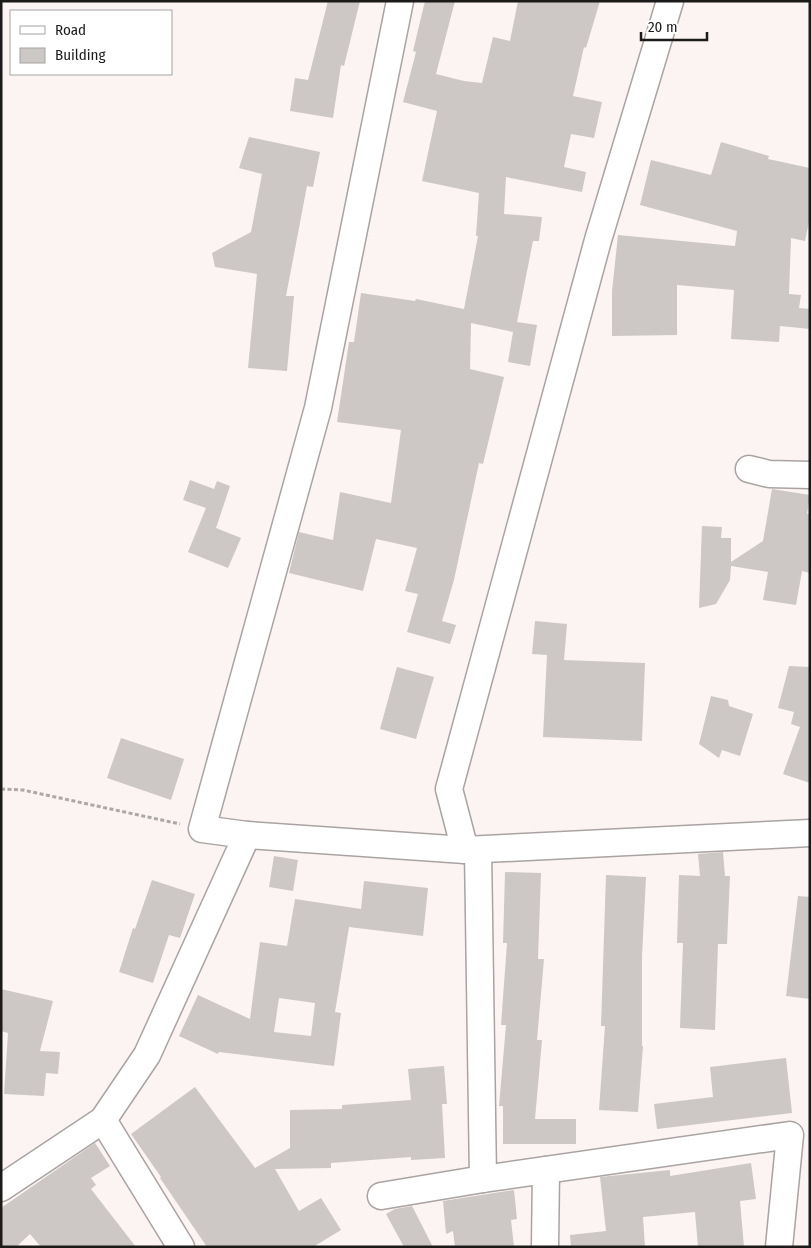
<svg xmlns="http://www.w3.org/2000/svg" width="811" height="1248" font-family="'Fira Sans Condensed',sans-serif">
  <rect width="100%" height="100%" fill="#fbf4f3"/>
  <!-- building -->
  <g fill="#cdc7c5" fill-rule="evenodd">
    <path d="M 328,1 L 360,1 L 344,66 L 341,65 L 333,118 L 290,111 L 295,78 L 308,80 Z"/>
    <path d="M 425,1 L 455,1 L 436,74 L 464,81 L 482,83 L 493,37 L 510,41 L 518,1 L 600,1 L 586,48 L 584,47 L 573,96 L 602,102 L 594,138 L 571,134 L 564,167 L 586,172 L 582,192 L 506,177 L 504,214 L 542,217 L 539,241 L 533,241 L 517,322 L 537,325 L 530,366 L 508,362 L 513,332 L 471,323 L 470,369 L 504,377 L 483,464 L 479,463 L 454,580 L 442,621 L 456,625 L 450,644 L 407,632 L 418,594 L 405,591 L 417,548 L 376,539 L 363,591 L 289,573 L 299,532 L 333,540 L 340,492 L 391,503 L 401,430 L 337,422 L 349,342 L 354,342 L 361,293 L 415,301 L 416,299 L 464,309 L 478,236 L 476,236 L 479,193 L 422,181 L 437,111 L 403,102 L 416,52 L 413,51 Z"/>
    <path d="M 249,137 L 320,152 L 313,187 L 307,186 L 286,296 L 294,296 L 287,371 L 248,368 L 257,274 L 215,267 L 212,253 L 251,232 L 262,174 L 239,168 Z"/>
    <path d="M 721,142 L 769,156 L 768,159 L 810,168 L 810,217 L 805,241 L 791,238 L 789,294 L 801,295 L 799,308 L 810,309 L 810,329 L 780,326 L 779,342 L 731,339 L 734,290 L 677,285 L 677,335 L 612,336 L 612,291 L 618,235 L 735,246 L 737,231 L 640,205 L 651,160 L 711,175 Z"/>
    <path d="M 190,480 L 214,489 L 217,481 L 230,486 L 216,528 L 241,538 L 228,568 L 188,552 L 206,508 L 183,500 Z"/>
    <path d="M 772,489 L 810,495 L 807,514 L 810,514 L 810,573 L 802,571 L 796,605 L 763,600 L 768,572 L 731,566 L 730,580 L 716,604 L 699,608 L 702,526 L 722,527 L 721,538 L 731,538 L 731,562 L 763,541 Z"/>
    <path d="M 535,621 L 567,624 L 564,660 L 645,663 L 642,741 L 543,737 L 547,655 L 532,654 Z"/>
    <path d="M 789,666 L 810,667 L 810,783 L 783,774 L 800,727 L 791,724 L 794,712 L 778,708 Z"/>
    <path d="M 397,667 L 434,677 L 416,739 L 380,729 Z"/>
    <path d="M 711,696 L 728,700 L 729,706 L 753,714 L 740,756 L 722,750 L 719,758 L 699,744 Z"/>
    <path d="M 121,738 L 184,759 L 171,800 L 107,778 Z"/>
    <path d="M 723,852 L 725,876 L 730,876 L 727,944 L 718,944 L 715,1030 L 680,1028 L 683,943 L 677,943 L 679,875 L 700,876 L 698,854 Z"/>
    <path d="M 274,856 L 298,860 L 293,891 L 269,887 Z"/>
    <path d="M 505,872 L 541,873 L 538,959 L 544,959 L 537,1040 L 542,1040 L 535,1119 L 576,1119 L 576,1144 L 503,1144 L 503,1106 L 499,1106 L 506,1025 L 501,1025 L 507,943 L 503,943 Z"/>
    <path d="M 606,875 L 646,877 L 642,956 L 642,1046 L 643,1046 L 638,1112 L 599,1110 L 605,1026 L 601,1026 Z"/>
    <path d="M 152,880 L 195,894 L 180,938 L 169,935 L 153,983 L 119,972 L 133,928 L 135,929 Z"/>
    <path d="M 364,881 L 428,888 L 423,936 L 349,927 L 335,1012 L 341,1013 L 334,1066 L 219,1052 L 218,1054 L 179,1036 L 198,995 L 250,1019 L 260,942 L 287,946 L 295,899 L 361,909 ZM 279,998 L 315,1003 L 311,1036 L 274,1032 Z"/>
    <path d="M 798,896 L 810,897 L 810,999 L 786,996 Z"/>
    <path d="M 1,989 L 53,1001 L 40,1051 L 60,1052 L 58,1074 L 46,1073 L 44,1096 L 4,1094 L 8,1033 L 1,1031 Z"/>
    <path d="M 786,1058 L 792,1113 L 657,1129 L 654,1104 L 713,1097 L 710,1067 Z"/>
    <path d="M 444,1066 L 447,1104 L 442,1104 L 445,1158 L 411,1160 L 411,1157 L 331,1163 L 331,1168 L 275,1169 L 299,1211 L 321,1198 L 341,1230 L 313,1247 L 207,1247 L 160,1178 L 161,1177 L 131,1134 L 195,1087 L 255,1168 L 290,1148 L 290,1110 L 342,1109 L 342,1105 L 411,1100 L 408,1069 Z"/>
    <path d="M 95,1143 L 110,1166 L 91,1178 L 96,1185 L 91,1189 L 136,1247 L 41,1247 L 30,1234 L 16,1247 L 1,1247 L 1,1208 Z"/>
    <path d="M 751,1163 L 756,1199 L 740,1201 L 744,1247 L 698,1247 L 695,1212 L 643,1217 L 645,1247 L 571,1247 L 570,1235 L 606,1231 L 600,1177 L 670,1170 L 670,1176 Z"/>
    <path d="M 514,1190 L 517,1219 L 511,1220 L 514,1247 L 455,1247 L 453,1231 L 446,1234 L 443,1201 Z"/>
    <path d="M 412,1206 L 433,1247 L 404,1247 L 386,1214 L 395,1209 Z"/>
  </g>
  <g fill="none" stroke-linecap="round" stroke-linejoin="round">
    <defs>
      <g id="minor">
        <path d="M 400,1 L 318,408 L 202,829 L 247,835 L 465,850 L 810,833"/>
        <path d="M 749,469 L 769,474 L 810,475"/>
        <path d="M 465,850 L 449,789 L 598,240 L 670,1"/>
        <path d="M 478,850 L 483,1179"/>
        <path d="M 103,1120 L 181,1247"/>
        <path d="M 1,1188 L 103,1120 L 147,1055 L 247,835"/>
        <path d="M 381,1196 L 483,1179 L 790,1135 L 779,1247"/>
        <path d="M 545,1247 L 546,1170"/>
      </g>
    </defs>
    <!-- minor casing -->
    <use href="#minor" stroke="#a9a3a2" stroke-width="29"/>
    <!-- path -->
    <path stroke="#ada7a6" stroke-width="3" stroke-dasharray="4 2.5" stroke-linecap="butt" d="M 1,789 L 23,790 L 180,824"/>
    <!-- minor -->
    <use href="#minor" stroke="#fff" stroke-width="26"/>
  </g>
  <!-- border -->
  <rect width="811" height="1248" fill="none" stroke="#1d1b1a" stroke-width="5"/>
  <!-- legend -->
  <rect x="10" y="10" width="162" height="65" fill="#ffffff" stroke="#a5a4a3"/>
  <rect x="20" y="26" width="25" height="8" fill="#ffffff" stroke="#a5a4a3"/>
  <text x="55" y="35" font-size="15" fill="#1d1b1a">Road</text>
  <rect x="20" y="48" width="25" height="15" fill="#cdc7c5" stroke="#a5a4a3"/>
  <text x="55" y="60" font-size="15" fill="#1d1b1a">Building</text>
  <!-- scale -->
  <path d="M641 32v8h66v-8" fill="none" stroke="#1d1b1a" stroke-width="2.5"/>
  <text x="648" y="32" font-size="15" fill="#1d1b1a" stroke="#ffffff" stroke-width="4" paint-order="stroke">20 m</text>
</svg>
